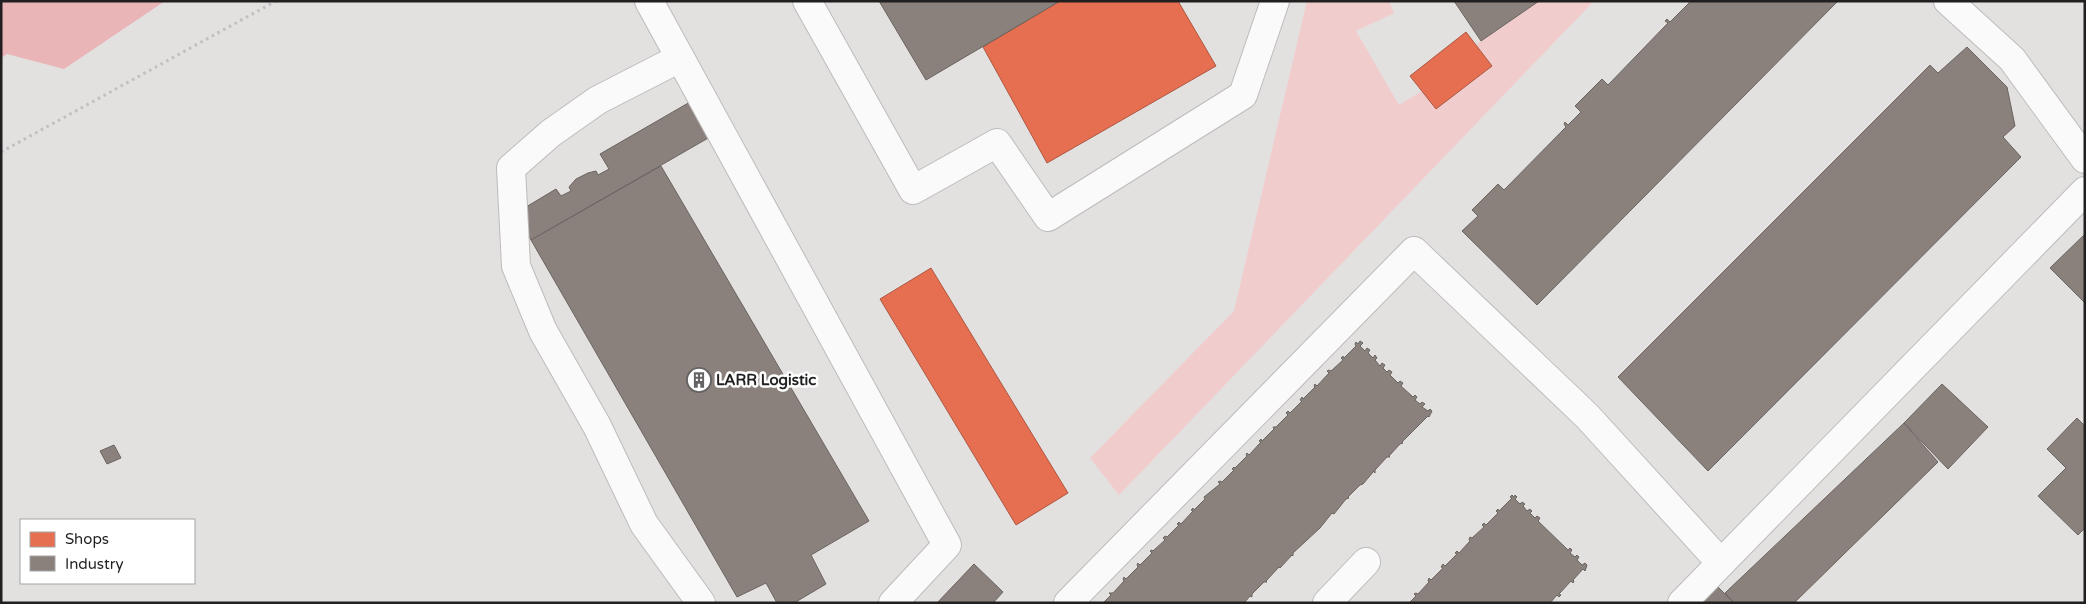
<svg xmlns="http://www.w3.org/2000/svg" width="2086" height="604" font-family="'Varela Round',sans-serif">
  <rect width="100%" height="100%" fill="#e3e0e0"/>
  <!-- green -->
  <path fill="#f1cccd" d="M 1307,1 L 1389,1 L 1394,13 L 1356,31 L 1399,105 L 1422,91 L 1437,109 L 1492,66 L 1476,45 L 1481,41 L 1539,1 L 1594,1 L 1119,495 L 1090,458 L 1234,311 Z"/>
  <!-- forest -->
  <path fill="#eab5b7" d="M 1,1 L 165,1 L 64,69 L 7,54 L 1,58 Z"/>
  <!-- shops -->
  <g fill="#e76f51" stroke="#ac5742">
    <path d="M 1060,1 L 1178,1 L 1216,66 L 1047,163 L 983,47 Z"/>
    <path d="M 1466,32 L 1492,66 L 1436,109 L 1410,76 Z"/>
    <path d="M 931,268 L 1068,493 L 1016,525 L 880,299 Z"/>
  </g>
  <!-- industry -->
  <g fill="#8a817c" stroke="#6a6460">
    <path d="M 879,1 L 1060,1 L 926,80 Z"/>
    <path d="M 1454,1 L 1539,1 L 1481,41 Z"/>
    <path d="M 1691,1 L 1838,1 L 1537,305 L 1462,231 L 1478,216 L 1472,210 L 1498,184 L 1504,190 L 1566,127 L 1564,124 L 1565,122 L 1568,125 L 1581,112 L 1575,106 L 1602,79 L 1608,85 L 1668,23 L 1665,21 L 1667,19 L 1670,22 Z"/>
    <path d="M 1967,47 L 2007,87 L 2015,126 L 2003,137 L 2021,157 L 1708,471 L 1618,377 L 1930,65 L 1938,73 Z"/>
    <path d="M 690,102 L 710,137 L 531,240 L 516,213 L 556,189 L 561,196 L 571,191 L 569,187 L 576,179 L 588,173 L 596,171 L 598,175 L 609,169 L 600,154 Z"/>
    <path d="M 661,166 L 869,521 L 811,555 L 826,584 L 794,603 L 777,603 L 766,583 L 737,597 L 531,240 Z"/>
    <path d="M 2085,234 L 2085,303 L 2050,268 Z"/>
    <path d="M 1360,341 L 1363,343 L 1360,346 L 1365,351 L 1367,348 L 1370,350 L 1368,353 L 1373,358 L 1375,355 L 1377,358 L 1375,360 L 1380,366 L 1382,363 L 1385,365 L 1383,368 L 1387,372 L 1389,370 L 1392,372 L 1390,375 L 1398,383 L 1400,381 L 1403,383 L 1401,386 L 1413,397 L 1415,395 L 1417,397 L 1415,400 L 1420,404 L 1422,402 L 1425,404 L 1422,407 L 1428,411 L 1430,409 L 1432,411 L 1429,417 L 1428,416 L 1402,442 L 1403,443 L 1400,444 L 1389,456 L 1390,457 L 1387,457 L 1375,470 L 1375,473 L 1374,471 L 1363,484 L 1360,485 L 1348,497 L 1349,498 L 1346,499 L 1334,514 L 1332,513 L 1320,528 L 1293,553 L 1293,556 L 1292,555 L 1280,568 L 1279,567 L 1266,581 L 1267,582 L 1264,582 L 1252,594 L 1252,597 L 1250,596 L 1244,603 L 1103,603 L 1111,595 L 1109,593 L 1113,593 L 1124,581 L 1123,579 L 1124,577 L 1126,579 L 1138,567 L 1137,565 L 1138,563 L 1140,565 L 1152,553 L 1150,551 L 1152,550 L 1153,551 L 1165,540 L 1163,538 L 1165,536 L 1167,537 L 1179,525 L 1177,524 L 1179,522 L 1181,524 L 1193,511 L 1191,510 L 1193,508 L 1194,510 L 1205,499 L 1204,497 L 1220,484 L 1218,482 L 1220,481 L 1222,482 L 1234,470 L 1232,469 L 1234,467 L 1235,468 L 1247,456 L 1246,455 L 1247,453 L 1249,455 L 1261,442 L 1259,441 L 1261,439 L 1262,441 L 1274,429 L 1273,427 L 1276,427 L 1288,415 L 1286,413 L 1288,411 L 1290,413 L 1302,401 L 1300,400 L 1302,397 L 1303,399 L 1315,387 L 1314,386 L 1315,384 L 1317,386 L 1329,373 L 1327,371 L 1329,370 L 1331,371 L 1343,360 L 1341,358 L 1343,356 L 1344,358 L 1356,346 L 1355,344 L 1356,342 L 1358,344 Z"/>
    <path d="M 1942,384 L 1988,427 L 1948,469 L 1904,423 Z"/>
    <path d="M 2077,418 L 2085,426 L 2085,528 L 2078,535 L 2038,496 L 2066,468 L 2047,449 Z"/>
    <path d="M 1904,423 L 1938,462 L 1794,603 L 1734,603 L 1725,593 Z"/>
    <path d="M 114,445 L 121,458 L 107,464 L 100,451 Z"/>
    <path d="M 1512,495 L 1514,497 L 1515,495 L 1517,497 L 1515,499 L 1520,504 L 1522,502 L 1525,504 L 1523,506 L 1527,511 L 1530,509 L 1532,511 L 1530,513 L 1535,518 L 1537,516 L 1540,518 L 1538,521 L 1568,550 L 1570,548 L 1572,550 L 1570,553 L 1575,557 L 1577,555 L 1579,557 L 1577,560 L 1582,565 L 1585,563 L 1587,565 L 1585,571 L 1583,569 L 1573,580 L 1574,581 L 1573,583 L 1571,581 L 1559,594 L 1561,595 L 1559,597 L 1557,595 L 1550,603 L 1409,603 L 1416,596 L 1414,594 L 1416,593 L 1418,594 L 1429,582 L 1428,581 L 1429,578 L 1431,580 L 1443,568 L 1441,567 L 1443,564 L 1445,566 L 1457,554 L 1455,553 L 1457,551 L 1459,553 L 1470,541 L 1469,539 L 1470,537 L 1472,538 L 1484,527 L 1482,525 L 1484,523 L 1486,525 L 1498,513 L 1496,511 L 1498,509 L 1499,511 L 1512,498 L 1510,497 Z"/>
    <path d="M 974,564 L 1003,592 L 993,603 L 937,603 Z"/>
    <path d="M 1718,587 L 1734,603 L 1702,603 Z"/>
  </g>
  <g fill="none" stroke-linecap="round" stroke-linejoin="round">
    <defs>
      <g id="minor">
        <path d="M 649,1 L 947,545 L 893,603"/>
        <path d="M 807,1 L 913,190 L 997,143 L 1048,217 L 1243,95 L 1275,1"/>
        <path d="M 1948,1 L 2012,59 L 2085,159"/>
        <path d="M 680,58 L 598,100 L 551,133 L 511,168 L 516,266 L 543,331 L 597,426 L 644,524 L 701,603"/>
        <path d="M 1068,603 L 1414,251 L 1587,416 L 1721,563"/>
        <path d="M 1327,603 L 1366,562"/>
        <path d="M 1682,603 L 2085,191"/>
      </g>
    </defs>
    <!-- minor casing -->
    <use href="#minor" stroke="#bdbbbb" stroke-width="30"/>
    <!-- path -->
    <path stroke="#c0bfbf" stroke-width="3" stroke-dasharray="2.5 4" stroke-linecap="butt" d="M 1,152 L 276,1"/>
    <!-- minor -->
    <use href="#minor" stroke="#fbfafa" stroke-width="28"/>
  </g>
  <!-- icons -->
  <defs>
    <symbol id="building-ring" viewBox="-11 -11 22 22"><circle r="9.5" fill="#fff" stroke="#656363" stroke-width="1.5"/><path d="M-4-6H4V6H1V3H-1V6H-4ZM-2.5-4.3h1.7v1.8h-1.7ZM.8-4.3h1.7v1.8H.8ZM-2.5-1h1.7V.8h-1.7ZM.8-1h1.7V.8H.8Z" fill="#656363"/></symbol>
  </defs>
  <g fill-rule="evenodd">
    <use href="#building-ring" x="685" y="366" width="28" height="28"/>
  </g>
  <g text-anchor="middle" dominant-baseline="central" stroke-width="5" stroke-linejoin="round" paint-order="stroke">
    <!-- poi labels -->
    <g font-size="15" font-weight="bold" fill="#211f1f" stroke="#fff" text-anchor="start">
      <text x="716" y="380">LARR Logistic</text>
    </g>
  </g>
  <!-- border -->
  <rect width="2086" height="604" fill="none" stroke="#211f1f" stroke-width="5"/>
  <!-- legend -->
  <rect x="20" y="519" width="175" height="65" fill="#ffffff" stroke="#a6a5a5"/>
  <rect x="30" y="532" width="25" height="15" fill="#e76f51" stroke="#a6a5a5"/>
  <text x="65" y="544" font-size="15" fill="#211f1f">Shops</text>
  <rect x="30" y="556" width="25" height="15" fill="#8a817c" stroke="#a6a5a5"/>
  <text x="65" y="569" font-size="15" fill="#211f1f">Industry</text>
</svg>
